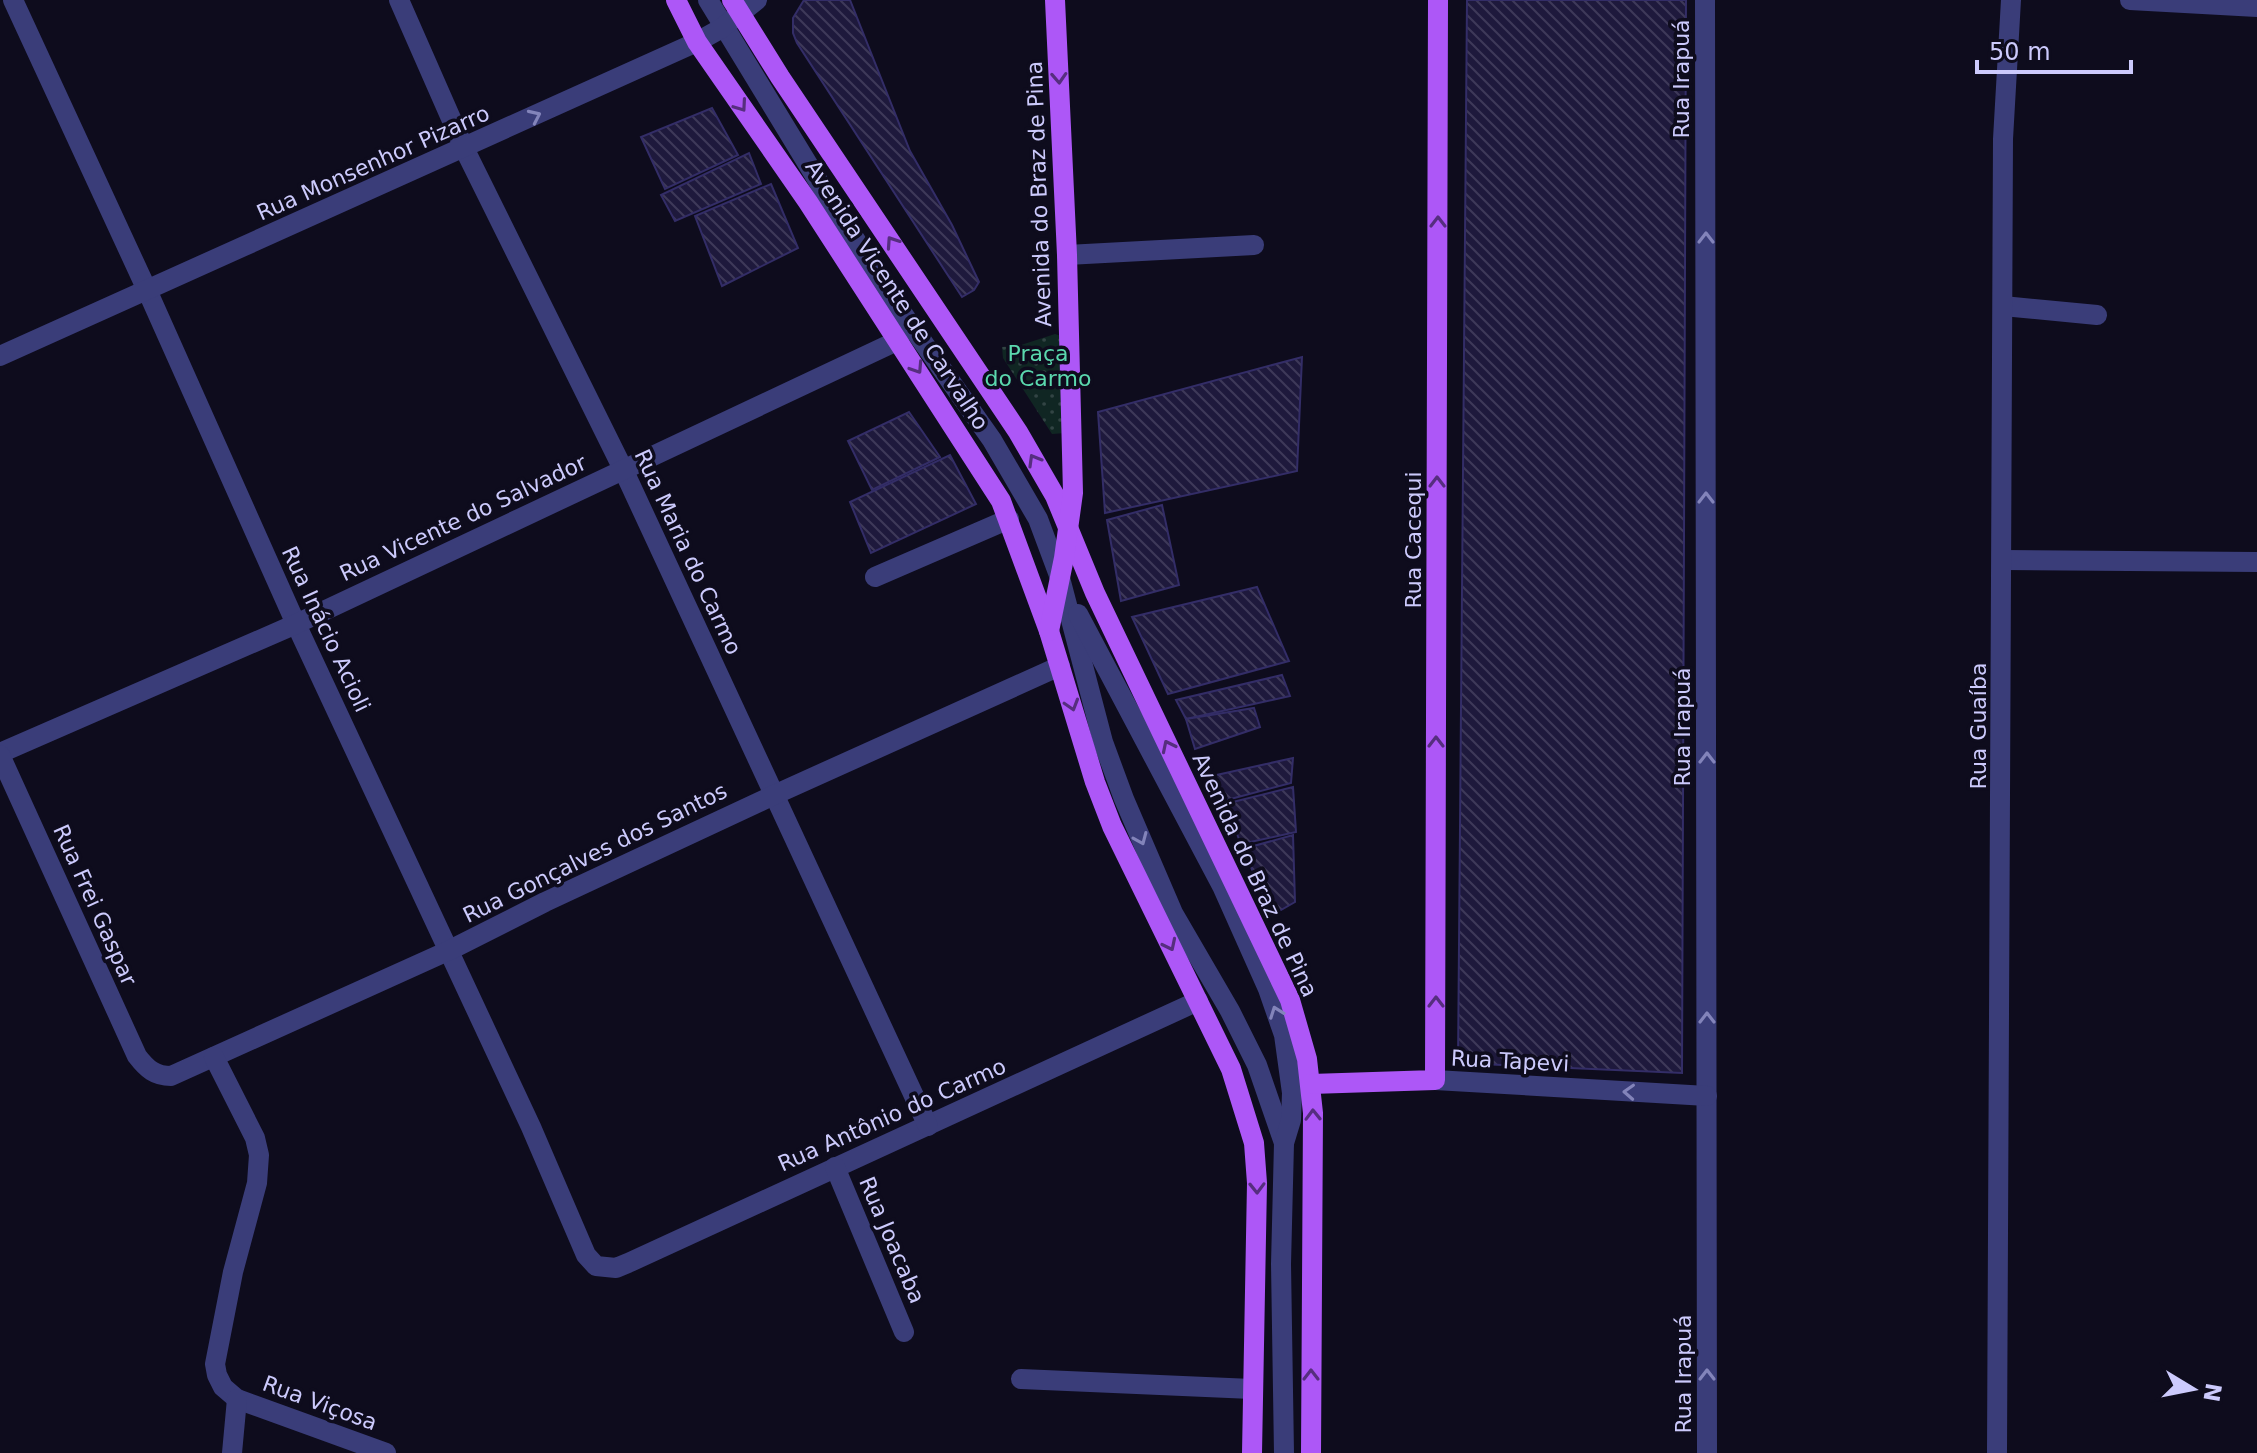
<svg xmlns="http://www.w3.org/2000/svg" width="2257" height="1453" font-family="'DejaVu Sans',sans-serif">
  <defs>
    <pattern id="green-dots" width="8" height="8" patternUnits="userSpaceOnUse" patternTransform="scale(2)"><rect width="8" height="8" fill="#102623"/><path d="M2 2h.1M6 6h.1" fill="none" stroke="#324444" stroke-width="1.8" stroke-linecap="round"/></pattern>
    <pattern id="building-back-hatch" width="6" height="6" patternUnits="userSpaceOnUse" patternTransform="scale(2)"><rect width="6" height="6" fill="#1e193c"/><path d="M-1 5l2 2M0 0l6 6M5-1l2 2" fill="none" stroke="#3e3959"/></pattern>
  </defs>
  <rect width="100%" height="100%" fill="#0e0c1d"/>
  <!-- green -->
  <path fill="url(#green-dots)" d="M 1055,334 L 1061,336 L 1065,433 L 1052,434 L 1003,358 L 1002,347 L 1018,346 Z"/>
  <!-- building -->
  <g fill="url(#building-back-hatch)" stroke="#332d67" stroke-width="2">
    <path d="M 804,0 L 850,0 L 910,151 L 952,225 L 979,282 L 974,290 L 962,297 L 797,43 L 793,33 L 793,18 Z"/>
    <path d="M 1467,0 L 1686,0 L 1682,1073 L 1458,1063 Z"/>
    <path d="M 712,108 L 738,155 L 665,189 L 641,137 Z"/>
    <path d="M 749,153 L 761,184 L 675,221 L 661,195 Z"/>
    <path d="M 771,184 L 798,248 L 722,286 L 695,216 Z"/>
    <path d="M 1302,357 L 1297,471 L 1105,513 L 1098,412 Z"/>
    <path d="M 909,412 L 940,457 L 872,490 L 848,441 Z"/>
    <path d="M 950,455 L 976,504 L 871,553 L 850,502 Z"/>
    <path d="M 1162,505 L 1179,585 L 1121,601 L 1107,520 Z"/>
    <path d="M 1257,587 L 1289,661 L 1168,694 L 1132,617 Z"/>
    <path d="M 1282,675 L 1290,696 L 1186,719 L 1176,700 Z"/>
    <path d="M 1254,708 L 1260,727 L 1195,749 L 1186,719 Z"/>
    <path d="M 1293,758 L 1291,783 L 1223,801 L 1212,776 Z"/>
    <path d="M 1293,787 L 1296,832 L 1241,844 L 1225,804 Z"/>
    <path d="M 1293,835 L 1295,902 L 1272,915 L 1243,849 Z"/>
  </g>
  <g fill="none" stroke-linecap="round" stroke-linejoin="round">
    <!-- minor -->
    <g stroke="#3a3d79" stroke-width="20">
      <path d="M 13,0 L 147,290 L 296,624 L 531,1127 L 586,1255 L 596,1266 L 616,1268 L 628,1263 L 1198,1001"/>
      <path d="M 399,0 L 464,148 L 623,469 L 928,1126"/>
      <path d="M 708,0 L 826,194 L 903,314 L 992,440 L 1038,519 L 1060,578 L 1103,742 L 1124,799 L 1173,913 L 1230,1011 L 1257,1065 L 1284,1143"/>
      <path d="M 1705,0 L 1707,1453"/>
      <path d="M 2130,0 L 2257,7"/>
      <path d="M 1067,255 L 1254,245"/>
      <path d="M 2003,306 L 2097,315"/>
      <path d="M 0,356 L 697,42 L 722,28 L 757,0"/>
      <path d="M 2003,560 L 2257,562"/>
      <path d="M 875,577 L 1009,519"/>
      <path d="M 1078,614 L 1222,886 L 1268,989 L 1284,1035 L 1292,1093 L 1291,1120 L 1284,1143 L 1281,1264 L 1284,1453"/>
      <path d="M 0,753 L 296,624 L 899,340"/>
      <path d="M 0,755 L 137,1056 C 147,1069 155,1076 171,1076 L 450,950 L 545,902 L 774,795 L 1060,666"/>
      <path d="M 214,1057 L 255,1138 L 259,1155 L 257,1183 L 233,1272 L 215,1364 L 217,1375 L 223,1387 L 237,1399 L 386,1453"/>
      <path d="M 1435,1080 L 1707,1096"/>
      <path d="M 835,1167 L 904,1332"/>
      <path d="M 1021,1379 L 1252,1389"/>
      <path d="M 232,1453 L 237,1399"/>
      <path d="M 1997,1453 L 2003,139 L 2011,0"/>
    </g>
    <!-- major -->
    <g stroke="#ad57f7" stroke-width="20">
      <path d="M 676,0 L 697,42 L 808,202 L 1001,501 L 1049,631 L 1095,782 L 1112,826 L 1231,1069 L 1254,1143 L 1257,1183 L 1252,1453"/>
      <path d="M 732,0 L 780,77 L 1018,432 L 1055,496 L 1095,593 L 1290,1000 L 1307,1059 L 1313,1113 L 1311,1453"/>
      <path d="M 1049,631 L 1064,558 L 1073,493 L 1067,255 L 1055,0"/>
      <path d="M 1311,1084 L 1435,1080 L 1438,0"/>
    </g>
  </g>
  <!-- one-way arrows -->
  <defs><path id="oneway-chevron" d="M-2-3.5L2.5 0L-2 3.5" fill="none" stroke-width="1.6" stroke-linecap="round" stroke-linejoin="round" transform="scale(2)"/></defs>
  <g stroke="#562e7f">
    <use href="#oneway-chevron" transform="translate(1059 78) rotate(87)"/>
    <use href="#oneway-chevron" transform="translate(741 106) rotate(55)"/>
    <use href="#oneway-chevron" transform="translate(1438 222) rotate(-90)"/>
    <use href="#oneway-chevron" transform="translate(892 242) rotate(-124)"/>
    <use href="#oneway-chevron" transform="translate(917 368) rotate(57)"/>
    <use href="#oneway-chevron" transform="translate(1034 460) rotate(-120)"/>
    <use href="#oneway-chevron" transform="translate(1437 482) rotate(-90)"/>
    <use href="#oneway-chevron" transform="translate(1072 705) rotate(73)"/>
    <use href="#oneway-chevron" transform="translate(1436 742) rotate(-90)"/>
    <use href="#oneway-chevron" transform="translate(1168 746) rotate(-116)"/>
    <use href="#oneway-chevron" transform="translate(1170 945) rotate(64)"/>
    <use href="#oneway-chevron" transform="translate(1436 1002) rotate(-90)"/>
    <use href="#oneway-chevron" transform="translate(1313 1115) rotate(-91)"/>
    <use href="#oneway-chevron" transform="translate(1257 1188) rotate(89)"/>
    <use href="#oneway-chevron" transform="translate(1311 1375) rotate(-90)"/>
  </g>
  <g stroke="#8384ba">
    <use href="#oneway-chevron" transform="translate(535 116) rotate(-25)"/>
    <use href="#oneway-chevron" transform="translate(1706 238) rotate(-90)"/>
    <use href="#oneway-chevron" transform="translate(1706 498) rotate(-90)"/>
    <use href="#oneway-chevron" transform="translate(1707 758) rotate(-90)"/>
    <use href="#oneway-chevron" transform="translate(1141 839) rotate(67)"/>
    <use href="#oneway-chevron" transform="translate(1276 1012) rotate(-110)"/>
    <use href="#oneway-chevron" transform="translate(1707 1018) rotate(-90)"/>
    <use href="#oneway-chevron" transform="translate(1629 1092) rotate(-177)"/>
    <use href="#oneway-chevron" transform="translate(1707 1375) rotate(-90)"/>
  </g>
  <g text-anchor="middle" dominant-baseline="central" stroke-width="7" stroke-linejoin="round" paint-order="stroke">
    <!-- street labels -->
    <g font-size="22" fill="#cccafc" stroke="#0e0c1d">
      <text transform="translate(1681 79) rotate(-90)">Rua Irapuá</text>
      <text transform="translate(373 163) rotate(-24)">Rua Monsenhor Pizarro</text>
      <text transform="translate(1039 194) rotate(-92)">Avenida do Braz de Pina</text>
      <text transform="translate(897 295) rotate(57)">Avenida Vicente de Carvalho</text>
      <text transform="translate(463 518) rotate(-25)">Rua Vicente do Salvador</text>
      <text transform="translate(1413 540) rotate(-90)">Rua Cacequi</text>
      <text transform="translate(688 552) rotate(65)">Rua Maria do Carmo</text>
      <text transform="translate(326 629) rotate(65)">Rua Inácio Acioli</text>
      <text transform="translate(1978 726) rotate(-90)">Rua Guaíba</text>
      <text transform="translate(1682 727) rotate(-90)">Rua Irapuá</text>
      <text transform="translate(595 853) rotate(-26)">Rua Gonçalves dos Santos</text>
      <text transform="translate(1255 875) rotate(65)">Avenida do Braz de Pina</text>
      <text transform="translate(95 905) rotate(66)">Rua Frei Gaspar</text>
      <text transform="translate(1510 1061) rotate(3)">Rua Tapevi</text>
      <text transform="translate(892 1115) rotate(-24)">Rua Antônio do Carmo</text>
      <text transform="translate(892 1240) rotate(67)">Rua Joacaba</text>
      <text transform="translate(1683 1374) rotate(-90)">Rua Irapuá</text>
      <text transform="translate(320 1403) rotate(20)">Rua Viçosa</text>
    </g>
    <!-- park labels -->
    <g font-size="22" fill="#5bd8ae" stroke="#0e0c1d">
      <text x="1038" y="353">Praça<tspan x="1038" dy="25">do Carmo</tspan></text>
    </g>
  </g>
  <!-- north arrow -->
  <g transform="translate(2193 1389) rotate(100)" stroke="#0e0c1d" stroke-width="6" paint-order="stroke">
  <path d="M0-6L14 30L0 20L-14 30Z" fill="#cccafc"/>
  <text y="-12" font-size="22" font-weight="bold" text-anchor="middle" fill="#cccafc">N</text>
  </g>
  <!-- scale -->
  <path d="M1977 60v12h154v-12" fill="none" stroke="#cccafc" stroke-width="4"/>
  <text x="1989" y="60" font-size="24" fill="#cccafc" stroke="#0e0c1d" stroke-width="6" paint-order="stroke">50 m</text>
</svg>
